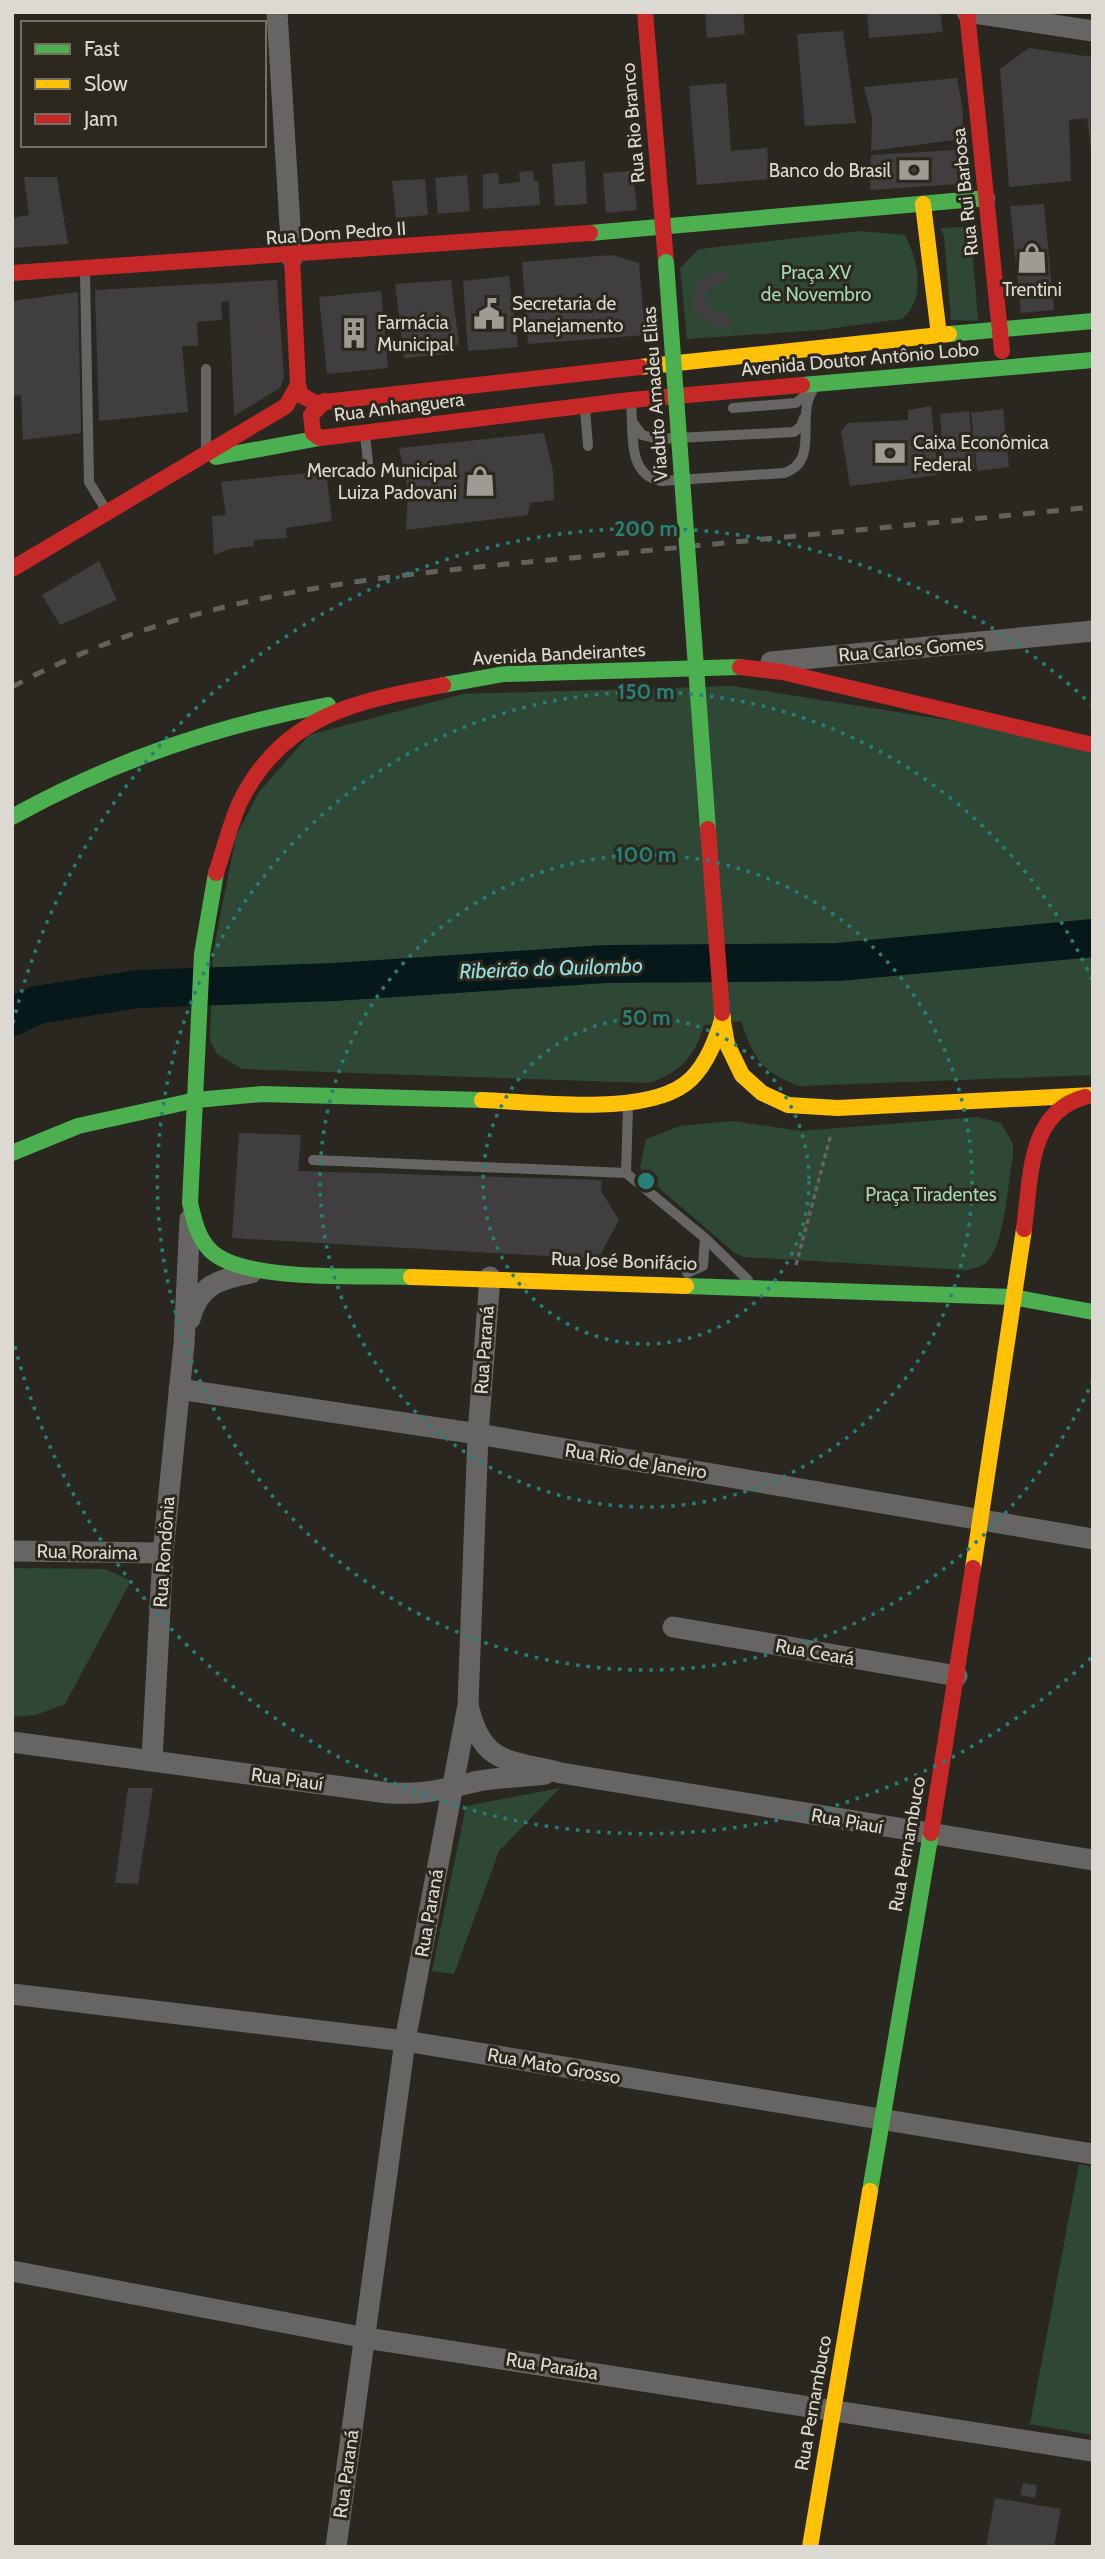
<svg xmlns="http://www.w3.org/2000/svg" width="1105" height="2559" font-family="Cabin,sans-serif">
  <rect width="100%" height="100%" fill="#2a2720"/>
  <!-- green -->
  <g fill="#2f4836">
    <path d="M 963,227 L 971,234 L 978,321 L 951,320 L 944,236 L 940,228 Z"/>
    <path d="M 860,231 L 905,235 C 918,261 927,297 902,319 L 820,330 L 687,339 L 680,268 L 699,249 Z"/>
    <path d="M 733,686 L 960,722 L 1093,752 L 1093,1075 L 799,1086 C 762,1072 753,1058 741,1021 L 704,1025 C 695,1056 680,1073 649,1083 L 242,1069 L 217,1054 L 210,1041 L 213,953 L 236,836 L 259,792 L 309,735 L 463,694 Z"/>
    <path d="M 977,1117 L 1001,1123 L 1013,1144 L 1013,1156 C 1008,1181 1005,1238 990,1258 C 985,1266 976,1268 967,1270 L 744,1257 L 735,1253 L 645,1176 L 640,1167 L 646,1139 L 680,1126 L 732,1121 L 801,1131 Z"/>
    <path d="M 12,1568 L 105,1569 L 131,1581 L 65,1704 L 36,1715 L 12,1717 Z"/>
    <path d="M 560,1788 L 499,1851 L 454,1974 L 432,1971 L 466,1806 Z"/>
    <path d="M 1079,2164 L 1093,2167 L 1093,2435 L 1030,2424 Z"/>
  </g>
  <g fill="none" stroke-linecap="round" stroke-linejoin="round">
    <!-- river -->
    <path stroke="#061819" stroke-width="38" d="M 12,1017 L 37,1005 L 137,989 L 334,982 L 606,964 L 838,962 L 1093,938"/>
  </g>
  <!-- building -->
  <g fill="#413e40">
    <path d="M 705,12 L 743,12 L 745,34 L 707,38 Z"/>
    <path d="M 867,12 L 940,12 L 943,32 L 869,38 Z"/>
    <path d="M 843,31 L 856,123 L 805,126 L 797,34 Z"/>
    <path d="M 1029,48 L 1093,57 L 1093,163 L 1087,118 L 1069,120 L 1071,181 L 1009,187 L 1000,69 Z"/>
    <path d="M 957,78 L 963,112 L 962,139 L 871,151 L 872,118 L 864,87 Z"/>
    <path d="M 726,83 L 731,151 L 767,148 L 770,179 L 697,185 L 689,86 Z"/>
    <path d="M 956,150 L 958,184 L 870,190 L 871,155 Z"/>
    <path d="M 585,161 L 587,204 L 555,206 L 552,164 Z"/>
    <path d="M 533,171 L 534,181 L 538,181 L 540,205 L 483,209 L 483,174 L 498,173 L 499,184 L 520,182 L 519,172 Z"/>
    <path d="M 633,171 L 637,210 L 606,213 L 603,173 Z"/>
    <path d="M 467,175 L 470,211 L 438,214 L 435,178 Z"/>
    <path d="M 24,177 L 57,177 L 68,244 L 12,248 L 12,218 L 29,215 Z"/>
    <path d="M 425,179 L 428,215 L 396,218 L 392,181 Z"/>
    <path d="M 1044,204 L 1054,310 L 1021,313 L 1010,206 Z"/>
    <path d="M 612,255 L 639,263 L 645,335 L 528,344 L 522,262 Z"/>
    <path d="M 728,272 L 725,283 L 717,283 L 710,288 L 704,299 L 715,311 L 727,312 L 731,327 L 722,328 L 700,317 L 693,309 L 692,299 L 698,281 L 714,273 Z"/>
    <path d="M 509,276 L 518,347 L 468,351 L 463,281 Z"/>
    <path d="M 277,280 L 284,378 L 280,388 L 234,416 L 229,301 L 221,302 L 222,320 L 197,322 L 198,346 L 182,346 L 188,412 L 99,421 L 95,290 Z"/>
    <path d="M 451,280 L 459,345 L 449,344 L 449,354 L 404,358 L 395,284 Z"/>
    <path d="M 381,291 L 388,368 L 327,374 L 319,297 Z"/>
    <path d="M 78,292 L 81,433 L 23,440 L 21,395 L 12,396 L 12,301 Z"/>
    <path d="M 931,406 L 938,475 L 850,486 L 841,431 L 848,423 L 908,420 L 908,410 Z"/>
    <path d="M 1003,409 L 1009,467 L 977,471 L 971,413 Z"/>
    <path d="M 969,411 L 975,469 L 944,472 L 940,414 Z"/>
    <path d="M 544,433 L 553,472 L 554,500 L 530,503 L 528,515 L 406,530 L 408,490 L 399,448 Z"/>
    <path d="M 326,471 L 332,521 L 286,528 L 287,538 L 254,540 L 254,546 L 229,549 L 214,555 L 212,516 L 226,515 L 221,482 Z"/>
    <path d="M 99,561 L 117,600 L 60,625 L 42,595 Z"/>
    <path d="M 239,1133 L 301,1135 L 298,1171 L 602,1180 L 601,1191 L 619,1220 L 598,1259 L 232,1238 Z"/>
    <path d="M 128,1788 L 153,1788 L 138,1884 L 115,1883 Z"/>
    <path d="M 1023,2483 L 1037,2485 L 1035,2498 L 1020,2495 Z"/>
    <path d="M 995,2498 L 1061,2509 L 1054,2547 L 986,2547 Z"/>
  </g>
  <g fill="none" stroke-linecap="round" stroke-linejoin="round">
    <!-- path -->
    <path stroke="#666361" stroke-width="3.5" stroke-dasharray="5 3.5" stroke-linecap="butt" d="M 796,1265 L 831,1134"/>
    <!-- lane -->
    <g stroke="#676564" stroke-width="10">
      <path d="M 85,272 L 89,482 L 106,510"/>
      <path d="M 631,403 C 634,431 626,475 661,481 L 784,473 C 821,461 795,416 813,390"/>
      <path d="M 585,408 L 588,446"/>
      <path d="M 733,408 L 796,403 L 808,393"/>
      <path d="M 633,423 L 642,435 L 658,439 L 794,432 L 801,426 L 804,418"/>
      <path d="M 365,435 L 368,462"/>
      <path d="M 206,451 L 206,369"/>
      <path d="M 313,1160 L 626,1173 L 705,1238 L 748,1280"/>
      <path d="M 626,1173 L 628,1106"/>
      <path d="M 687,1273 L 703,1266 L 705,1238"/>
    </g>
    <!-- street -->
    <g stroke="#676564" stroke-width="21">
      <path d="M 277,12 L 292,258"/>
      <path d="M 967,12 L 1093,31"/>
      <path d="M 771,662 L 1093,631"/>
      <path d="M 190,1319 C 198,1285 220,1279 251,1273"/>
      <path d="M 179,1389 L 478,1434 L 1093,1539"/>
      <path d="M 12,1551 L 163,1553"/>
      <path d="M 673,1627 L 957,1676"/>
      <path d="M 469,1709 C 483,1766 511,1760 561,1773 L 1093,1860"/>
      <path d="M 12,1742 L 388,1793 C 428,1795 442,1789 479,1781 C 500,1777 523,1777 545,1774"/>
      <path d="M 152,1759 L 163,1553 L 184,1344 L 190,1219"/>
      <path d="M 12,1994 L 405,2041 L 1093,2154"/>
      <path d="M 12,2271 L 366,2338 L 1093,2451"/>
      <path d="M 336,2547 L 405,2041 L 468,1705 L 478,1434 L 490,1277"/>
    </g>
    <!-- fast -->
    <g stroke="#4caf50" stroke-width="16">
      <path d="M 590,233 L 987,198"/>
      <path d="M 949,334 L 1093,321"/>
      <path d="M 802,385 L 1093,360"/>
      <path d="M 216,457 L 320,438"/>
      <path d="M 443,685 L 504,674 L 740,667"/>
      <path d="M 12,817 C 113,761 215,726 328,705"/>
      <path d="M 216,873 L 202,954 L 190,1203 C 194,1220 198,1239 211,1251 C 244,1283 364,1275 411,1277"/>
      <path d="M 12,1153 L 78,1126 L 196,1100 L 262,1094 L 482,1100"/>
      <path d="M 686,1286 L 1013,1297 L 1093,1312"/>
      <path d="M 870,2191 L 931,1833"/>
    </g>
    <!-- slow -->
    <g stroke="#ffc107" stroke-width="16">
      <path d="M 923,204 L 939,335"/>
      <path d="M 640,367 L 949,334"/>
      <path d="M 722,1016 L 727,1044 L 742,1075 L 762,1093 L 788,1105 L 838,1108 L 1093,1095"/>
      <path d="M 482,1100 C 537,1102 651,1118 691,1079 C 708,1062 716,1039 723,1017"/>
      <path d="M 411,1277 L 686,1286"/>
      <path d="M 973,1568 L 1024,1229"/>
      <path d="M 810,2547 L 870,2191"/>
    </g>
    <!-- jam -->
    <g stroke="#c62828" stroke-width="16">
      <path d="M 645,12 L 666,262"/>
      <path d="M 967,12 L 1002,351"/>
      <path d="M 292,258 L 298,385 L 301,395 L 315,403 L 640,367"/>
      <path d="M 12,273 L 590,233"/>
      <path d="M 325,401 L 311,415 L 313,433 L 320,438 L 631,400 L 802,385"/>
      <path d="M 12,569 L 286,406 L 298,385"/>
      <path d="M 740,667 L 782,672 L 1093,745"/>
      <path d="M 216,873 C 224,850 230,824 240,802 C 283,715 356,701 443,685"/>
      <path d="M 1024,1229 C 1031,1180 1027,1112 1085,1097"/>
      <path d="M 931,1833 L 973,1568"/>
    </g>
    <!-- rail -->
    <path stroke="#63615d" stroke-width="5" stroke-dasharray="12 12" stroke-linecap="butt" d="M 12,687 C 198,586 407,574 613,554 C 773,538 933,523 1093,507"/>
    <!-- fast-bridge -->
    <path stroke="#4caf50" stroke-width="16" d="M 666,262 L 708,829"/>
    <!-- jam-bridge -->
    <path stroke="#c62828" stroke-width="16" d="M 708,829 L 722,1013"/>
  </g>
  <!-- distance rings -->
  <g fill="none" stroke="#248078" stroke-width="3.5" stroke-dasharray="3.5 7">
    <circle cx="646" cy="1181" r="163"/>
    <circle cx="646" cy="1181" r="326"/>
    <path d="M1093 1380A489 489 0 1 1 1093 982"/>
    <path d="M1091 1658A652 652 0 0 1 13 1339M13 1023A652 652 0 0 1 1091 704"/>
  </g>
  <!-- icons -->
  <defs>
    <symbol id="bank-bare" viewBox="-9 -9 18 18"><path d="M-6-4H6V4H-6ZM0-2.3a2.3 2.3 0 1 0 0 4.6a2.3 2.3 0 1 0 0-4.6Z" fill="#9e9b94" stroke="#2d281d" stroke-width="2.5" paint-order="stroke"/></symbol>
    <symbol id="shop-bare" viewBox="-9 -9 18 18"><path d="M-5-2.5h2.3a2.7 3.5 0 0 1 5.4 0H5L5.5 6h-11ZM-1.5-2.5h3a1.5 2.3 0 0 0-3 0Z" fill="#9e9b94" stroke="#2d281d" stroke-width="2.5" paint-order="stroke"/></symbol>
    <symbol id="civic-bare" viewBox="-9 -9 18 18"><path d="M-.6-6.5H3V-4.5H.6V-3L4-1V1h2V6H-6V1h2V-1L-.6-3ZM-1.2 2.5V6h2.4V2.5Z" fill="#9e9b94" stroke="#2d281d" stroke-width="2.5" paint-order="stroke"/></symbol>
    <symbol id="building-bare" viewBox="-9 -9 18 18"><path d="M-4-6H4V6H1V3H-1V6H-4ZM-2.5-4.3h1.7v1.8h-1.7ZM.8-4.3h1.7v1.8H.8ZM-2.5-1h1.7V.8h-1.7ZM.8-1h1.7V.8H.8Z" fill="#9e9b94" stroke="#2d281d" stroke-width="2.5" paint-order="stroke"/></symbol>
  </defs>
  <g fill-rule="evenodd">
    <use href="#bank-bare" x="892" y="148" width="44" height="44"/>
    <use href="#shop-bare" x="1010" y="236" width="44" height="44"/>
    <use href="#civic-bare" x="467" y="292" width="44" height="44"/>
    <use href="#building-bare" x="332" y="311" width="44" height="44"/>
    <use href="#bank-bare" x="868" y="431" width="44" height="44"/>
    <use href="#shop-bare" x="458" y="459" width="44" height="44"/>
  </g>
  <g text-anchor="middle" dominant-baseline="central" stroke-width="6" stroke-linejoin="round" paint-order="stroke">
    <!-- street labels -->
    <g font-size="19" fill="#dcd9d2" stroke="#2d281d">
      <text transform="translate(633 123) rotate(-95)">Rua Rio Branco</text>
      <text transform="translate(965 192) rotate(-96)">Rua Rui Barbosa</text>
      <text transform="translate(336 233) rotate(-4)">Rua Dom Pedro II</text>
      <text transform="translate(860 359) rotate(-5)">Avenida Doutor Antônio Lobo</text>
      <text transform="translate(655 394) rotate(-94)">Viaduto Amadeu Elias</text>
      <text transform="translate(399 407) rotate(-7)">Rua Anhanguera</text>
      <text transform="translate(911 649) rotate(-5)">Rua Carlos Gomes</text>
      <text transform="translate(559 654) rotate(-3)">Avenida Bandeirantes</text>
      <text transform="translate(624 1261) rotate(2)">Rua José Bonifácio</text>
      <text transform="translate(484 1350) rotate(-86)">Rua Paraná</text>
      <text transform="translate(636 1461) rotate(9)">Rua Rio de Janeiro</text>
      <text transform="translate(87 1552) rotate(1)">Rua Roraima</text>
      <text transform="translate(164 1552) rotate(-86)">Rua Rondônia</text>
      <text transform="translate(815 1652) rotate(10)">Rua Ceará</text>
      <text transform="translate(287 1779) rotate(8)">Rua Piauí</text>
      <text transform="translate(847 1821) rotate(10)">Rua Piauí</text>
      <text transform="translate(907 1844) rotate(-80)">Rua Pernambuco</text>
      <text transform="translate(429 1913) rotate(-80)">Rua Paraná</text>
      <text transform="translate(554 2066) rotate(10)">Rua Mato Grosso</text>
      <text transform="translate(552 2366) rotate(9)">Rua Paraíba</text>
      <text transform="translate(813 2403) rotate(-80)">Rua Pernambuco</text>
      <text transform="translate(346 2474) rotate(-82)">Rua Paraná</text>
    </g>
    <!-- poi labels -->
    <g font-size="19" fill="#dcd9d2" stroke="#2d281d" text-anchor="start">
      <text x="891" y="170" text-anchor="end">Banco do Brasil</text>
      <text x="1032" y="289" text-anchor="middle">Trentini</text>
      <text x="512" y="303">Secretaria de<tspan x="512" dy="22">Planejamento</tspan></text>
      <text x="377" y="322">Farmácia<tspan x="377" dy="22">Municipal</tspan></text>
      <text x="913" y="442">Caixa Econômica<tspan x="913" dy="22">Federal</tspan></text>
      <text x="457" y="470" text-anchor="end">Mercado Municipal<tspan x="457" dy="22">Luiza Padovani</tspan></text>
    </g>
    <!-- park labels -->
    <g font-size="19" fill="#a0d9b3" stroke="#2d281d">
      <text x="816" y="272">Praça XV<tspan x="816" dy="22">de Novembro</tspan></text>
      <text x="931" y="1194">Praça Tiradentes</text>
    </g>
    <!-- water labels -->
    <g font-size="21" font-style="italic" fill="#91e1e2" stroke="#2d281d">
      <text transform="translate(551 968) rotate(-2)">Ribeirão do Quilombo</text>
    </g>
  </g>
  <circle cx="646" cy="1181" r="10" fill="#248078" stroke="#2d281d" stroke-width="3.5"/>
  <g font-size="21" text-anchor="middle" font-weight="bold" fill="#248078" stroke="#2d281d" stroke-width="6" stroke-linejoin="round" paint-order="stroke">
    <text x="646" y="536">200 m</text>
    <text x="646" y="699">150 m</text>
    <text x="646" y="862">100 m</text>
    <text x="646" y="1025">50 m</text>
  </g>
  <!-- border -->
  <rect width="1105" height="2559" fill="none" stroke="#dcd9d2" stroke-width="28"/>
  <!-- legend -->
  <rect x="21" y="21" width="245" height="126" fill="#2d281d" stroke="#736f65" stroke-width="2"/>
  <rect x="35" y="44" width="35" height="10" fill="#4caf50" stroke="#736f65" stroke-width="2"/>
  <text x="84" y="56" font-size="21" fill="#dcd9d2">Fast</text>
  <rect x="35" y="79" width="35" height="10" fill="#ffc107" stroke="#736f65" stroke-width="2"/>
  <text x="84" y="91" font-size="21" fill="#dcd9d2">Slow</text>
  <rect x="35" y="114" width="35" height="10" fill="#c62828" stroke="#736f65" stroke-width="2"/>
  <text x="84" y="126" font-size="21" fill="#dcd9d2">Jam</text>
</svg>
